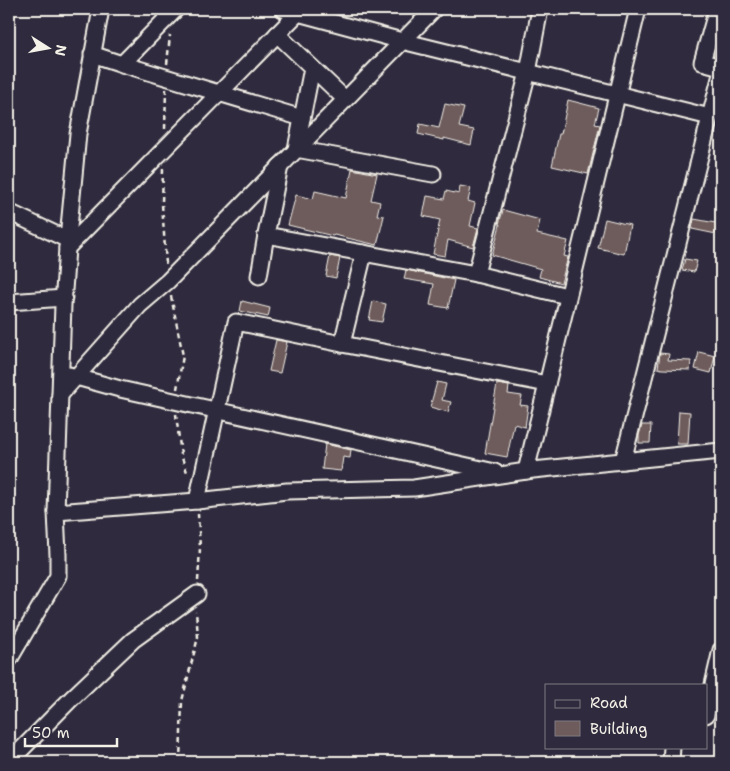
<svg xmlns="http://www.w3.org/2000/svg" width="730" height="771" font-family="'Shantell Sans',sans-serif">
  <rect width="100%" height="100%" fill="#2f2a3d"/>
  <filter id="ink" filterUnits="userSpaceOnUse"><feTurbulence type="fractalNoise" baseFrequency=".02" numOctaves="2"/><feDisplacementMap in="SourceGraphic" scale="10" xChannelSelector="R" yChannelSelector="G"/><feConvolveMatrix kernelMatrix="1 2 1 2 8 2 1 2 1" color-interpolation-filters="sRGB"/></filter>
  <g filter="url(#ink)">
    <!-- building -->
    <g fill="#6e5b5b" stroke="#f4f1e8">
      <path d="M 568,100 L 599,108 L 595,124 L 600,125 L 588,174 L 552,166 L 559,134 L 561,134 Z"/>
      <path d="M 445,104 L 464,108 L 459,127 L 474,130 L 471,145 L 444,138 L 444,140 L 418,134 L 420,124 L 439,128 Z"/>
      <path d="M 352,169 L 377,174 L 371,200 L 380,202 L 377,215 L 384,216 L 377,245 L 334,235 L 333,236 L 288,225 L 296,195 L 313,199 L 315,191 L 346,198 Z"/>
      <path d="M 460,186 L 471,188 L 468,201 L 475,203 L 470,226 L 478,228 L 473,247 L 448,240 L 445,256 L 433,254 L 440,220 L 423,216 L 427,196 L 444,199 L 446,191 L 459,194 Z"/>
      <path d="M 503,210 L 540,220 L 537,234 L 568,241 L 564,256 L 568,257 L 561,283 L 539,277 L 541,269 L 492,255 L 500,225 L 499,224 Z"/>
      <path d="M 605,219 L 630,225 L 624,254 L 598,248 Z"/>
      <path d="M 694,219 L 721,224 L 721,235 L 692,229 Z"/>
      <path d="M 330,256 L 340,258 L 336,278 L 326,276 Z"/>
      <path d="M 685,259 L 697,261 L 694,272 L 682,270 Z"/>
      <path d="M 406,270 L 454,280 L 448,308 L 430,305 L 434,284 L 404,279 Z"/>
      <path d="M 242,301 L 270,308 L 268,317 L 240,311 Z"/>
      <path d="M 373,301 L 386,304 L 382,322 L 369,320 Z"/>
      <path d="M 276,340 L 287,342 L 280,373 L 269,371 Z"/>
      <path d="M 699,352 L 715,356 L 711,373 L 695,369 Z"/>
      <path d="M 660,353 L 669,354 L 668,360 L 691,361 L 690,370 L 662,369 L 658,368 Z"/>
      <path d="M 437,382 L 446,384 L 442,400 L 451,402 L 448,412 L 430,407 Z"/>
      <path d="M 497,384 L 509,386 L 508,394 L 522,396 L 520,405 L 528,406 L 525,427 L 514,424 L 507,457 L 485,453 Z"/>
      <path d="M 679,411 L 690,412 L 688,444 L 677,444 Z"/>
      <path d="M 642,425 L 651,425 L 650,443 L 639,443 L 639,435 Z"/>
      <path d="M 325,444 L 351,450 L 350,458 L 343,457 L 341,471 L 322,469 Z"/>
    </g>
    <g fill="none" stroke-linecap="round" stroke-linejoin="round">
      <defs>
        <g id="minor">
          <path d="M 283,9 L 402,41 L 710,117 L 623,461"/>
          <path d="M 540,9 L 528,72 L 476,274 L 567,296"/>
          <path d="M 717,9 L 702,62 L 721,67"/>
          <path d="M 277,34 L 345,99"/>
          <path d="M 92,54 L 122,64 L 302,118"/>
          <path d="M 122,64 L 176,9"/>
          <path d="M 312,68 L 296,149 L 433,174"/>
          <path d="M 710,117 L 721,74"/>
          <path d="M 280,166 L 266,235 L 476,274"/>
          <path d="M 9,212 L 68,240"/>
          <path d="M 67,248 L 302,9"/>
          <path d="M 259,276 L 266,235"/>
          <path d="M 9,302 L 64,298"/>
          <path d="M 342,344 L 364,253"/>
          <path d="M 69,375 L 120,389 L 495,472"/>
          <path d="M 60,395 L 140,305 L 168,281 L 434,9"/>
          <path d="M 526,471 L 638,9"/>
          <path d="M 197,501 L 236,322 L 342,344 L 547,384"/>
          <path d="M 56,512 L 197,501 L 287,491 L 414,488 L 533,470 L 721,451"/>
          <path d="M 9,660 L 58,576 L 58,555 L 56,512 L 63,305 L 67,248 L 78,134 L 101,9"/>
          <path d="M 706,715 L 721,650"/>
          <path d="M 9,762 L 71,699 L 133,640 L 197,594"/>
          <path d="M 671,762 L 672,747"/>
        </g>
      </defs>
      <!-- minor casing -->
      <use href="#minor" stroke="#f4f1e8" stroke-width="19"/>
      <!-- path -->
      <g stroke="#f4f1e8" stroke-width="2.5" stroke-dasharray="5 4" stroke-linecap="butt">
        <path d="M 167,64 L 170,35"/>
        <path d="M 165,129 L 166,89"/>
        <path d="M 163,169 L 162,204 L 166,264"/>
        <path d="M 171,296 L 183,356 L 177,389"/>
        <path d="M 176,414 L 181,455 L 188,475"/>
        <path d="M 198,581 L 200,548 L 198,514"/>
        <path d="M 180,762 L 182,701 L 198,637 L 196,611"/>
      </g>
      <!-- minor -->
      <use href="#minor" stroke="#2f2a3d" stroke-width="15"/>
    </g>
  </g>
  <!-- margin -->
  <rect width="730" height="771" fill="none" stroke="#2f2a3d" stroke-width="30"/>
  <rect x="15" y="15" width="700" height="741" fill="none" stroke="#f4f1e8" stroke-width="2" filter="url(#ink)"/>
  <!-- legend -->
  <rect x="545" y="684" width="162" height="65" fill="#2f2a3d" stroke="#7e7a81"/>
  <rect x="555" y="700" width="25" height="8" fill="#2f2a3d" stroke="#7e7a81"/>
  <text x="590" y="708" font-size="15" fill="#f4f1e8">Road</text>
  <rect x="555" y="721" width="25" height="15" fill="#6e5b5b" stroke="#7e7a81"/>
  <text x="590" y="734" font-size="15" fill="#f4f1e8">Building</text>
  <!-- north arrow -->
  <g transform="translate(48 48) rotate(101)" stroke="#2f2a3d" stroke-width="4" paint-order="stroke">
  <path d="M0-4L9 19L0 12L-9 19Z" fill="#f4f1e8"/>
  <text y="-8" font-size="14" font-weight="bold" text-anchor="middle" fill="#f4f1e8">N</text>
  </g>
  <!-- scale -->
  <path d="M25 738v8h92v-8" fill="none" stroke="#f4f1e8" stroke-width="2.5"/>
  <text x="32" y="738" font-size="15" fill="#f4f1e8" stroke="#2f2a3d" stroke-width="4" paint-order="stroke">50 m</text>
</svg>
